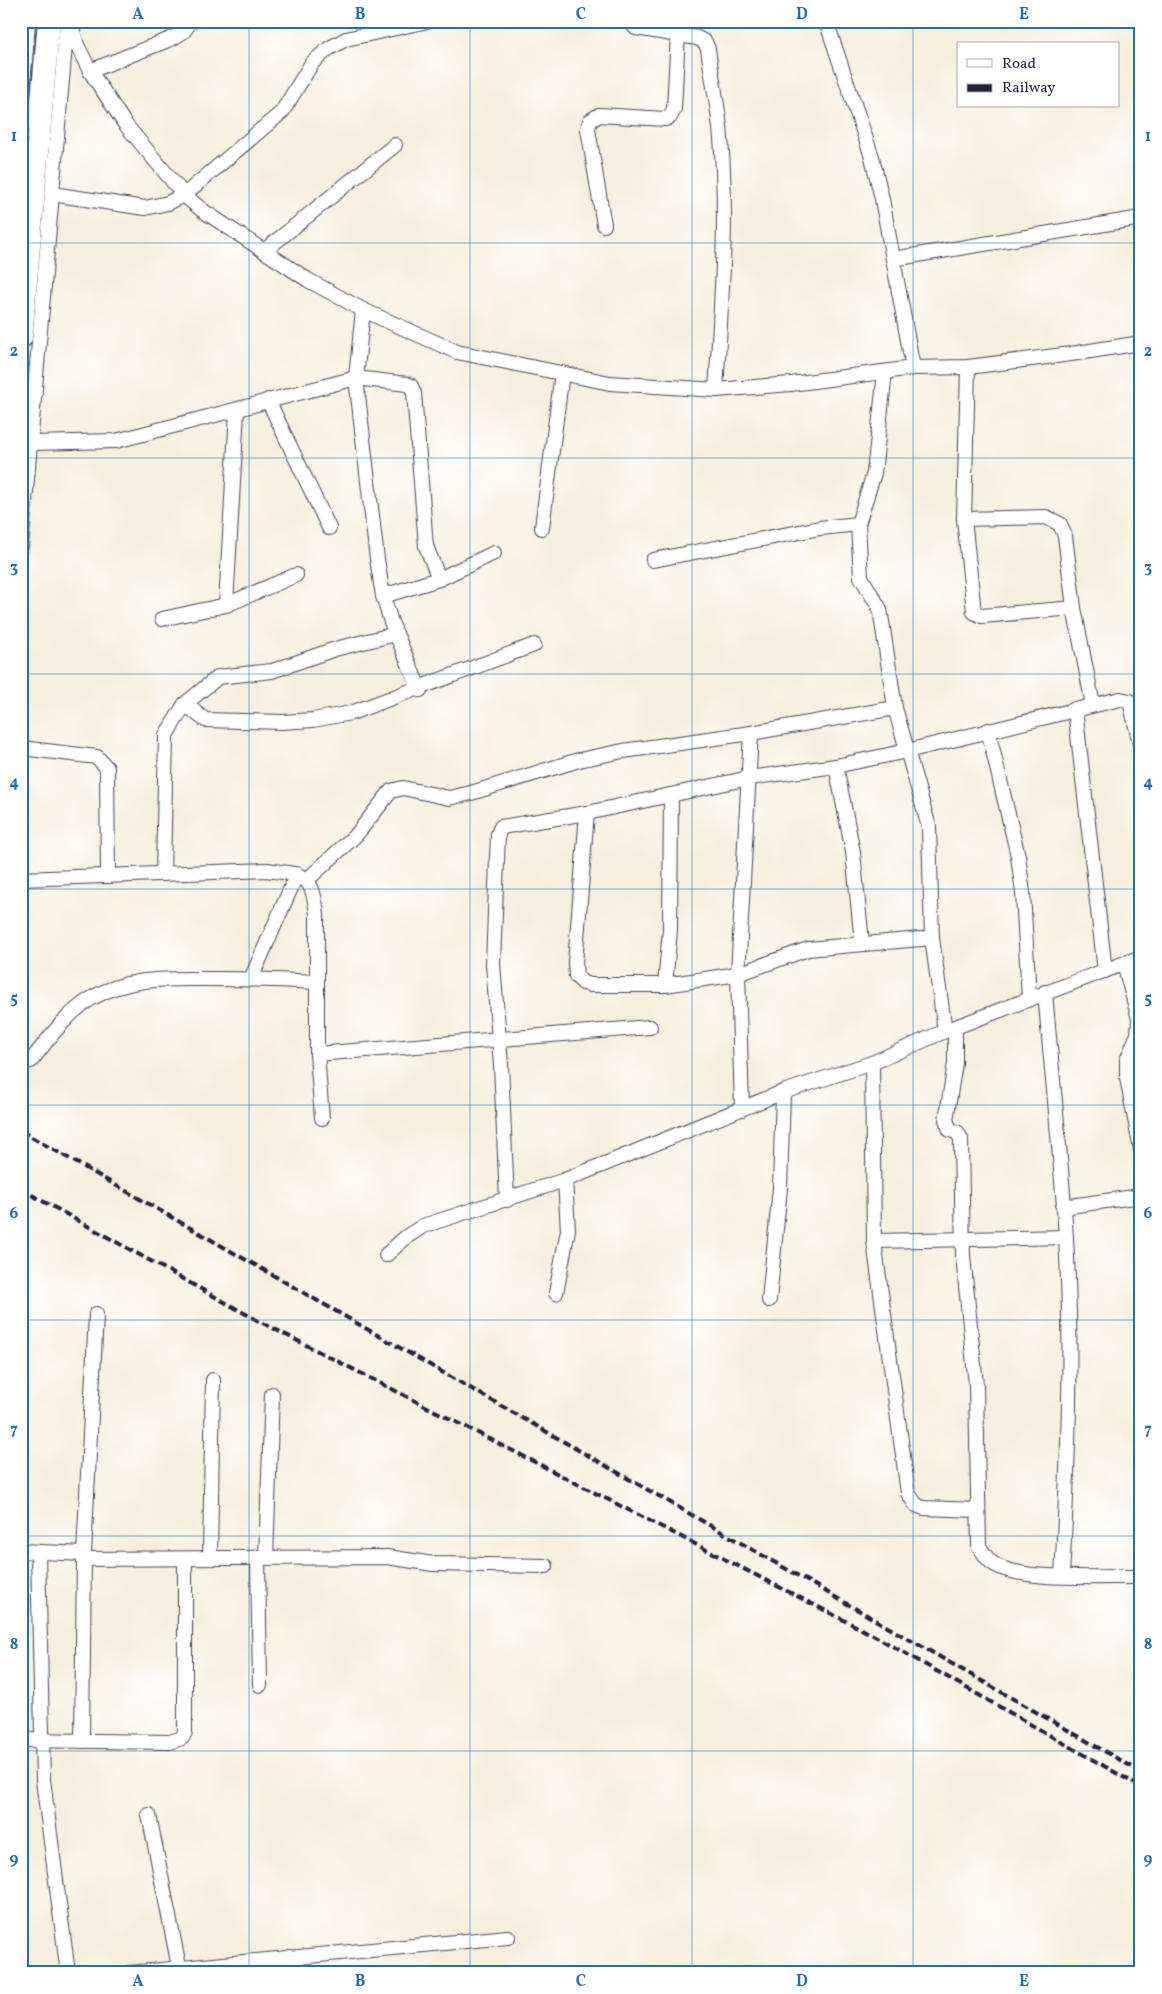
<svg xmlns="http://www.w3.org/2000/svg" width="1162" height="1994" font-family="Vollkorn,serif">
  <rect width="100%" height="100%" fill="#fff"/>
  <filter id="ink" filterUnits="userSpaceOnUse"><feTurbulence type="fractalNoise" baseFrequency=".02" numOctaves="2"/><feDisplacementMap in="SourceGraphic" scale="10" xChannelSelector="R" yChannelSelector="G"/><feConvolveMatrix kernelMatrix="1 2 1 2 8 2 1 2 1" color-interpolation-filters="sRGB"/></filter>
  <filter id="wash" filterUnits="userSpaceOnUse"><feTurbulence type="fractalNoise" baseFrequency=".0096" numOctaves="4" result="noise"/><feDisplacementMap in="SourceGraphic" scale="20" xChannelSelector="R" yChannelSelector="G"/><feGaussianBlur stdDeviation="1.12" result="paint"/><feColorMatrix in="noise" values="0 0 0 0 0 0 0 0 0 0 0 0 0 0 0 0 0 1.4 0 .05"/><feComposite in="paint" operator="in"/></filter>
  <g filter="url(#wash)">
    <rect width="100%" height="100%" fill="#f6efdd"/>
  </g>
  <g filter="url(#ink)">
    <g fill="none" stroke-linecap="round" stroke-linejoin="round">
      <defs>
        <g id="minor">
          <path d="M 70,21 L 77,45 L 90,71 L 125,124 L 184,195 L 202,210 L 308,280 L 363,310 L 457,352 L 610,383 L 716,390 L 791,384 L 913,368 L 968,367 L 1071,354 L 1141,343"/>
          <path d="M 629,21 L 636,28 L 697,38 L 705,42 L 708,49 C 712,79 719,109 721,139 C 728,222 721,307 716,390"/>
          <path d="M 826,21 L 872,157 L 882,199 L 913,368"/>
          <path d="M 90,71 L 173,38 L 184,31 L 191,21"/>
          <path d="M 21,112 L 28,21"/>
          <path d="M 52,194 L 145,208 L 168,203 L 184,195 L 282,112 L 312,63 L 328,49 L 346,39 L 428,21"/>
          <path d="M 604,225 L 588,129 L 590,121 L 599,115 L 665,119 L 670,117 L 674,109 L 678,33"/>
          <path d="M 264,251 L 395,145"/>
          <path d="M 893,259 L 1141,218"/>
          <path d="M 363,310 L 356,378 L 377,559 L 383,596 L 391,622 L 420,690"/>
          <path d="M 968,367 L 964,519 L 974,612 L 982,616 L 1074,608"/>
          <path d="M 885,372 L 874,473 L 858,524 L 861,577 L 880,609 L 895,708 L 929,827 L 932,938 L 945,1031"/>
          <path d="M 21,391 L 35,394"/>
          <path d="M 268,400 L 329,528"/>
          <path d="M 31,443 L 116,441 L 356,378 L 407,384 L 411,386 L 414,393 L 426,546 L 439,579"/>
          <path d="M 964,519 L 1046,517 L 1060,524 L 1065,536 L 1074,608 L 1093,705"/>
          <path d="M 542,528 L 562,373"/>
          <path d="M 21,547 L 67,23"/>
          <path d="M 653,560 L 820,528 L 858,524"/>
          <path d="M 383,596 L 439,579 L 494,553"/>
          <path d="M 226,605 L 237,411"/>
          <path d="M 162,619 L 226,605 L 296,575"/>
          <path d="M 396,634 L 335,649 L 272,671 L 218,677 L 185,704 L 205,720 L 282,722 L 313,720 L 351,713 L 534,645"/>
          <path d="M 1075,709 L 1105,971"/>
          <path d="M 988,730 L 1018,856 L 1023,893 L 1029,998"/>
          <path d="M 21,748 L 97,757 L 107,768 L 108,876"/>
          <path d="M 836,766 L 853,852 L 862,943"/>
          <path d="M 587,813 L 575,963 L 576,976 L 583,983 L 591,985 L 665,985 L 738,974 L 808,949 L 932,938"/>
          <path d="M 163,874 L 166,735 L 185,704"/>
          <path d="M 21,879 L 267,870 C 304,875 312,873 317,914 L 317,1054 L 322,1118"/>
          <path d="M 307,880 L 357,834 L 391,791 L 403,788 L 449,798 L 471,793 L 579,760 L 623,751 L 751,733 L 895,708"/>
          <path d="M 1124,964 L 1139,1019 L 1138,1034 L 1127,1060 L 1127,1078 L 1141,1150"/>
          <path d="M 251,979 L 297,874"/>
          <path d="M 665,985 L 670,930 L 671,795"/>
          <path d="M 1045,992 C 1054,1099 1067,1206 1069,1314 C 1071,1401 1067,1488 1062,1576"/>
          <path d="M 955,1027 L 955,1063 L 946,1120 L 950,1130 L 957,1132 L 961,1139 L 963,1256 L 976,1385 L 979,1546 C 982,1551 986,1557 990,1561 C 1013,1583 1108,1576 1141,1577"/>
          <path d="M 317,1054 L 650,1027"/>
          <path d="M 31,1061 C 49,1038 66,1014 92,998 C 130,976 171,979 214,979 C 248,979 282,980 317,982"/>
          <path d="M 872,1063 L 874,1241 L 908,1493 L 916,1505 L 924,1508 L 978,1510"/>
          <path d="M 742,1109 L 738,974 L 751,733"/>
          <path d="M 507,1200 L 501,1065 L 493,964 L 498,834 L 501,827 L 587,813 L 749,778 L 836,766 L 907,751 L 1120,699 L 1130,701 L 1141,748"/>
          <path d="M 1063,1207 L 1141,1196"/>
          <path d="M 874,1241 L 1066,1237"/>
          <path d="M 386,1255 L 406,1237 L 423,1226 L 565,1180"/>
          <path d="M 556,1293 L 568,1230 L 565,1180 L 783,1092 L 872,1063 L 945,1031 L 1141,957"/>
          <path d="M 769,1300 L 780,1188 L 783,1092"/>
          <path d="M 21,1551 L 84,1554"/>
          <path d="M 38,1552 L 43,1780 L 68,1973"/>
          <path d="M 258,1557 L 260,1685"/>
          <path d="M 266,1557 L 272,1394"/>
          <path d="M 210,1558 L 213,1380"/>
          <path d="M 84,1559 L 387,1557 L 433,1564 L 546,1566"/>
          <path d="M 21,1740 L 170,1742 L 182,1738 L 185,1732 L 185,1559"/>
          <path d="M 82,1741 L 84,1554 L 96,1314"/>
          <path d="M 149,1815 L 179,1967"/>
          <path d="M 290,1957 L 292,1973"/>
          <path d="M 129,1973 L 508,1937"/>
        </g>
        <path id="primary" d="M 21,337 L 49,21"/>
      </defs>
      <!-- minor casing -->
      <use href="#minor" stroke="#424153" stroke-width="16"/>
      <!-- primary casing -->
      <use href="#primary" stroke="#424153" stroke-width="25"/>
      <!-- minor -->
      <use href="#minor" stroke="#fff" stroke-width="14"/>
      <!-- primary -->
      <use href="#primary" stroke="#fff" stroke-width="22"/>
      <!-- rail -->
      <g stroke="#22223b" stroke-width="4" stroke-dasharray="8 4" stroke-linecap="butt">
        <path d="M 21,1131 L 1141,1772"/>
        <path d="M 21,1189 L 255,1319 L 873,1635 L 1141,1787"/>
      </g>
    </g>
  </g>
  <!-- grid -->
  <path fill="none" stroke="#1f6fb2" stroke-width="1" stroke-opacity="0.55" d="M 249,21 L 249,1973M 470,21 L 470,1973M 692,21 L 692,1973M 913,21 L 913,1973M 21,243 L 1141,243M 21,458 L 1141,458M 21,674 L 1141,674M 21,889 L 1141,889M 21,1105 L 1141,1105M 21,1320 L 1141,1320M 21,1536 L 1141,1536M 21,1751 L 1141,1751"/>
  <!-- margin -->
  <rect width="1162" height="1994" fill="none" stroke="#fff" stroke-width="55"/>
  <!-- legend -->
  <rect x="957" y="42" width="162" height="65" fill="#ffffff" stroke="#a7a7b1"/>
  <rect x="967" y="59" width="25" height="8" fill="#ffffff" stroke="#a7a7b1"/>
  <text x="1002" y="68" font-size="15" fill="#22223b">Road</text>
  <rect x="967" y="84" width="25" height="8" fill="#22223b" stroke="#a7a7b1"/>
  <text x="1002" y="92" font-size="15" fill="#22223b">Railway</text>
  <rect x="28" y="28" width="1106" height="1938" fill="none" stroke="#1f6fb2" stroke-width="2"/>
  <g font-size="16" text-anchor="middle" font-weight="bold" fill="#1f6fb2">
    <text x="138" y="19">A</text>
    <text x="360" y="19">B</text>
    <text x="581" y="19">C</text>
    <text x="802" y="19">D</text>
    <text x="1024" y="19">E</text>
    <text x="14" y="141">1</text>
    <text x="1148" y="141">1</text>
    <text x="14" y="356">2</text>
    <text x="1148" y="356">2</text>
    <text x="14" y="572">3</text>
    <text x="1148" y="572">3</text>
    <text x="14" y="787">4</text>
    <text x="1148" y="787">4</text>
    <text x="14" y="1003">5</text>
    <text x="1148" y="1003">5</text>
    <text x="14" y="1218">6</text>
    <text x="1148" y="1218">6</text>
    <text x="14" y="1434">7</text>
    <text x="1148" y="1434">7</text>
    <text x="14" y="1649">8</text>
    <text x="1148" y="1649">8</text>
    <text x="14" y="1864">9</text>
    <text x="1148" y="1864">9</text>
    <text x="138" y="1986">A</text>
    <text x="360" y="1986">B</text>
    <text x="581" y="1986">C</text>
    <text x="802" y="1986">D</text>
    <text x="1024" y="1986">E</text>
  </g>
</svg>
